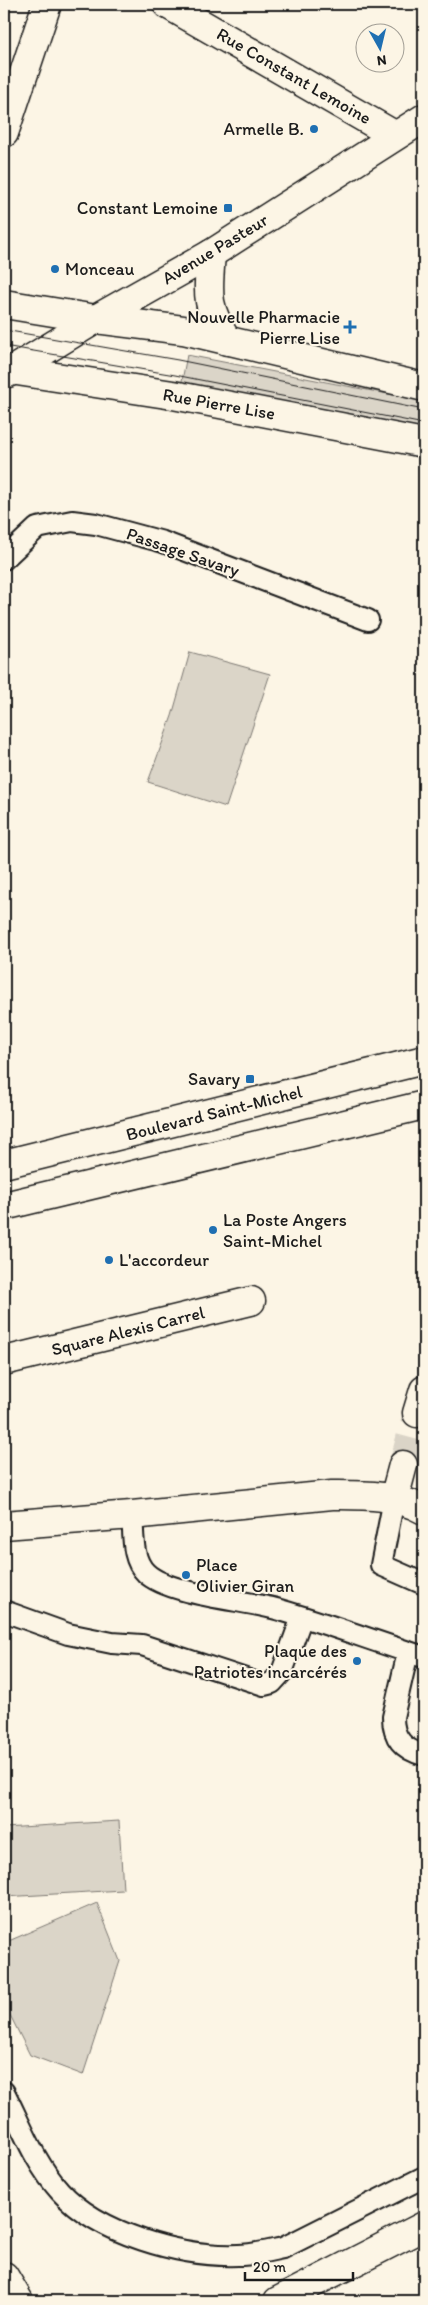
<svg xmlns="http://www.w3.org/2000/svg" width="428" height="2305" font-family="Itim,sans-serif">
  <rect width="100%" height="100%" fill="#fcf5e5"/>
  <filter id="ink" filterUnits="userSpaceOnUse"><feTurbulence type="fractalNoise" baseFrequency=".02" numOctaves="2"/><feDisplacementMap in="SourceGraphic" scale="10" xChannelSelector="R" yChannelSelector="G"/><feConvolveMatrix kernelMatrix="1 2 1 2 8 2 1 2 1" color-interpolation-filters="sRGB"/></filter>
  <g filter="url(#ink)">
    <!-- green -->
    <g fill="#dbd5c8" stroke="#7c7872">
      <path d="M 187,355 L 424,401 L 424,432 L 181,386 Z"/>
      <path d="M 190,652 L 270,674 L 226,807 L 148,782 L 172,716 Z"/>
      <path d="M 119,1821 L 123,1890 L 4,1897 L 4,1828 Z"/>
      <path d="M 97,1903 L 120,1961 L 83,2075 L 30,2055 L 4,2003 L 4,1943 Z"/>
    </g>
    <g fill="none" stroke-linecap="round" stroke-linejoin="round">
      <!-- street-tunnel -->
      <path stroke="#dad4c7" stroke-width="28" stroke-dasharray="28 14" stroke-linecap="butt" d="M 403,1465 L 417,1413"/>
      <defs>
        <g id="lane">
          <path d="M 4,559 L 37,528 L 72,521 L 96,524 L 163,542 L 368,620"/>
          <path d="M 394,1499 L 381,1565 L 424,1584"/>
          <path d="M 132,1515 C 134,1534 131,1559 146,1573 C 169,1595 247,1600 280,1610 C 329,1624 376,1642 424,1657"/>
          <path d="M 4,1611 L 68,1634 L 112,1643 L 142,1645 L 264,1685 L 272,1683 L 282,1672 L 302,1617"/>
          <path d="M 408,1652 L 393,1717 C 393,1739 404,1750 424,1755"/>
          <path d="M 4,2092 C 21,2125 35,2164 60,2191 C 99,2234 181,2257 238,2255 C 253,2255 268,2251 283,2248 L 424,2177"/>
        </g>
        <g id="street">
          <path d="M 167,4 L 394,135"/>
          <path d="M 4,133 L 47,4"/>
          <path d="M 96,319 L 211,254 L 424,118"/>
          <path d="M 4,1361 L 251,1301"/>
          <path d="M 417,1413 L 424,1390"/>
          <path d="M 394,1499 L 403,1465"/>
          <path d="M 4,1525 L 132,1515 L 332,1495 C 363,1495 396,1494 424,1510"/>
          <path d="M 4,2276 L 19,2301"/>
          <path d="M 278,2301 L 424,2226"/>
        </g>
        <g id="secondary">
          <path d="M 211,254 C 208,294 205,305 227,341"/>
          <path d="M 4,304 L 96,319 L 183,330 L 424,387"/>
          <path d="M 4,369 L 173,395 L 424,443"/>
          <path d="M 8,373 L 96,319"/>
          <path d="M 4,1164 L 424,1060"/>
          <path d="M 4,1206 L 424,1105"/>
        </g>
      </defs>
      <!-- lane casing -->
      <use href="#lane" stroke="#1c1c1c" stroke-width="24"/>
      <!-- street casing -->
      <use href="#street" stroke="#1c1c1c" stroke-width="31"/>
      <!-- secondary casing -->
      <use href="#secondary" stroke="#1c1c1c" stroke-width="31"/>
      <!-- lane -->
      <use href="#lane" stroke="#fcf5e5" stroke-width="20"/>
      <!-- street -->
      <use href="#street" stroke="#fcf5e5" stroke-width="28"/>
      <!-- secondary -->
      <use href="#secondary" stroke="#fcf5e5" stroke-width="28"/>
      <!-- tram -->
      <g stroke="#1c1c1c" stroke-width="1">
        <path d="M 4,330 L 178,360 L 424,410"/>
        <path d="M 4,346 L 175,375 L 424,424"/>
      </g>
    </g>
  </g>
  <!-- markers -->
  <g fill="#1f6fb2" stroke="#fcf5e5" stroke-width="2">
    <circle cx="314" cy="129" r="5"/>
    <rect x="223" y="203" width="10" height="10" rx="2.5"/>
    <circle cx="55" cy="269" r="5"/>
    <path d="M347.5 319.5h5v5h5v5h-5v5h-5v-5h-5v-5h5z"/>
    <rect x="245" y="1074" width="10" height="10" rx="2.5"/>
    <circle cx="213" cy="1230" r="5"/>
    <circle cx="109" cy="1260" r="5"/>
    <circle cx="186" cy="1575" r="5"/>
    <circle cx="357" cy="1661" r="5"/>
  </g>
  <g text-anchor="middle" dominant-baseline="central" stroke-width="4" stroke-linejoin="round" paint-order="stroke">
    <!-- street labels -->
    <g font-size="18" fill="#1c1c1c" stroke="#fcf5e5">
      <text transform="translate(294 76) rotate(30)">Rue Constant Lemoine</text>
      <text transform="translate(215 249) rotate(-31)">Avenue Pasteur</text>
      <text transform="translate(219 404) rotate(10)">Rue Pierre Lise</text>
      <text transform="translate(183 552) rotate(19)">Passage Savary</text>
      <text transform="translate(214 1113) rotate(-14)">Boulevard Saint-Michel</text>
      <text transform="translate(128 1331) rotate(-14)">Square Alexis Carrel</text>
    </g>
    <!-- poi labels -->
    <g font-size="18" fill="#1c1c1c" stroke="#fcf5e5" text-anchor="end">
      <text x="304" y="129">Armelle B.</text>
      <text x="218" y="208">Constant Lemoine</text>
      <text x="65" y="269" text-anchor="start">Monceau</text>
      <text x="340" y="317">Nouvelle Pharmacie<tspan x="340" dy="21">Pierre Lise</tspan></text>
      <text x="240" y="1079">Savary</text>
      <text x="223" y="1220" text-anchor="start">La Poste Angers<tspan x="223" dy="21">Saint-Michel</tspan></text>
      <text x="119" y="1260" text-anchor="start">L'accordeur</text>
      <text x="196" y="1565" text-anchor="start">Place<tspan x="196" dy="21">Olivier Giran</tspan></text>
      <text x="347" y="1651">Plaque des<tspan x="347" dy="21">Patriotes incarcérés</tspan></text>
    </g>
  </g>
  <!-- margin -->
  <rect width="428" height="2305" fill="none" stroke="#fcf5e5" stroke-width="20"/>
  <rect x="10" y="10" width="408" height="2285" fill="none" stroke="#1c1c1c" stroke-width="2" filter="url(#ink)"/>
  <!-- north arrow -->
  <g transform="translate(380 48) rotate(172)"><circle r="24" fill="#fcf5e5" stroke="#a29e95"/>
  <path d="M0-4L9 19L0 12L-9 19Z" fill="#1f6fb2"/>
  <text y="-8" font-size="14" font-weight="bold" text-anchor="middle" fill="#1c1c1c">N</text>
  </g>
  <!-- scale -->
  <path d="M245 2272v8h108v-8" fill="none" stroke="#1c1c1c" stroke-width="2.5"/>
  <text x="253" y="2272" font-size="15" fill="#1c1c1c" stroke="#fcf5e5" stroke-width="4" paint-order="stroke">20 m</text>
</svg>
